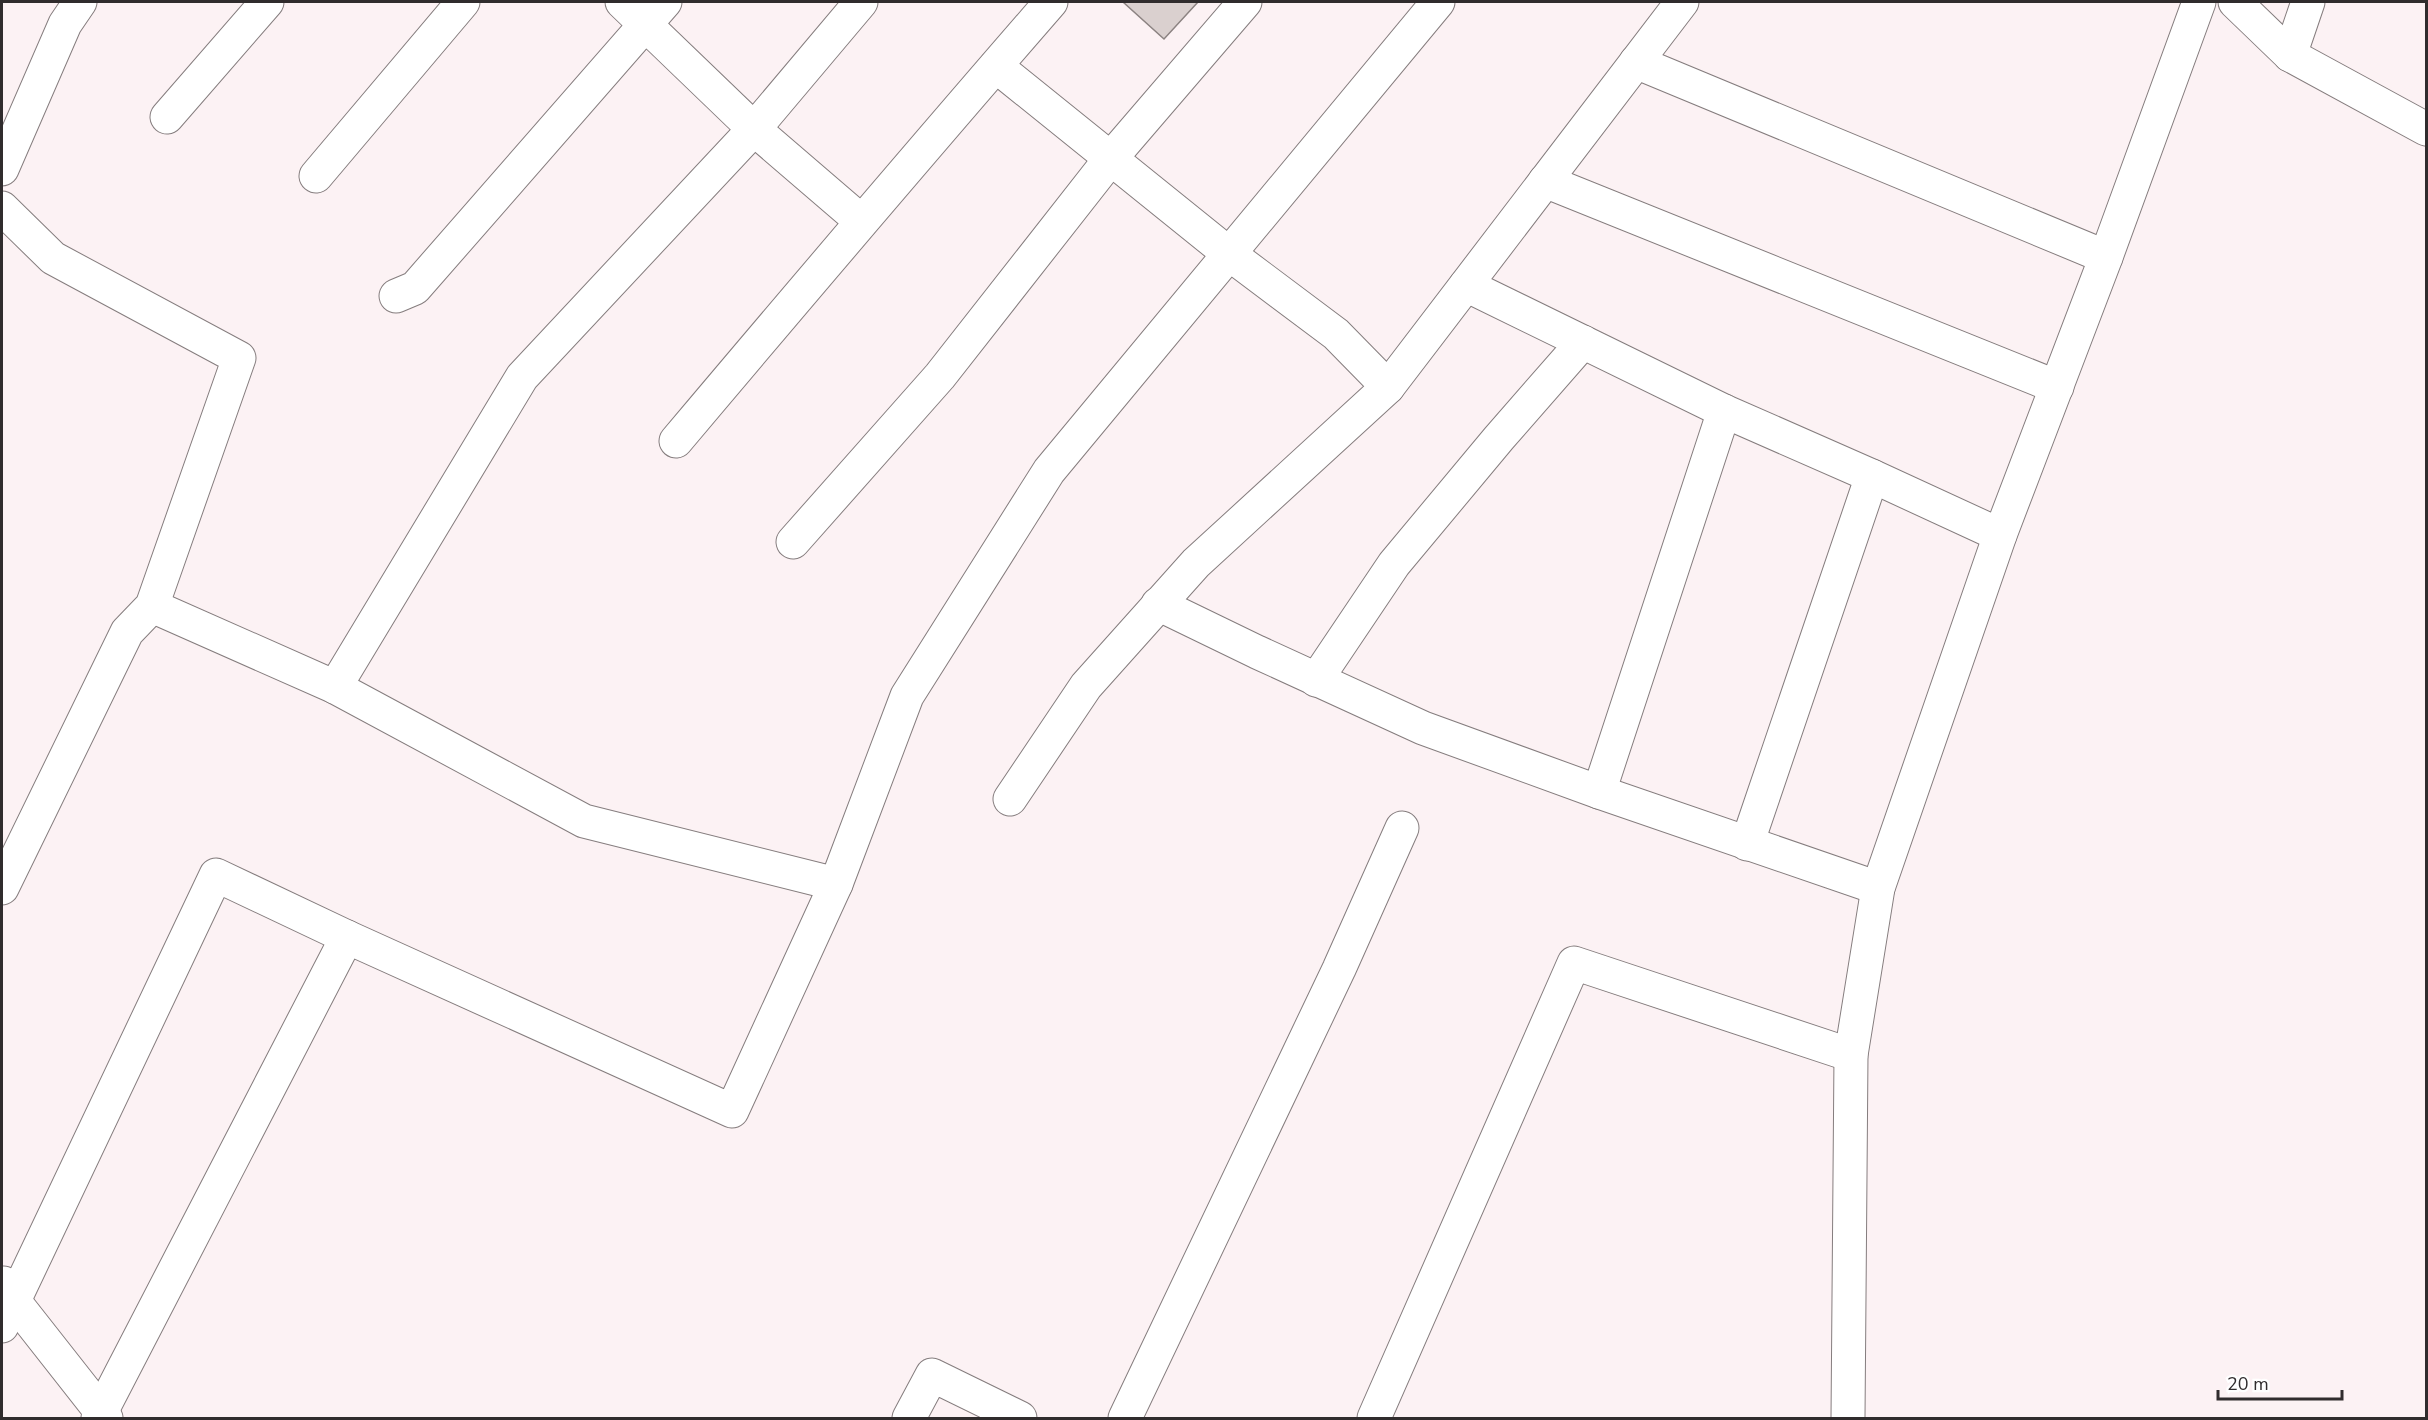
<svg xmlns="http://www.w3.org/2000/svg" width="2428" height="1420" font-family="'Nunito Sans',sans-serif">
  <rect width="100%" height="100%" fill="#fcf2f4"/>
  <!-- building -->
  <path fill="#dad0cf" stroke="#8c8382" stroke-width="1.5" d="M 1123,2 L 1198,2 L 1164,39 Z"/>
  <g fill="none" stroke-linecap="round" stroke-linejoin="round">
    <defs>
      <g id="street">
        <path d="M 622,2 L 754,129 L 861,221"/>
        <path d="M 2235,2 L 2290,55 L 2426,129"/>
        <path d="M 2290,55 L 2308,2"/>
        <path d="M 1636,62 L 2106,257"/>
        <path d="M 996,66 L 1228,253 L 1336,334 L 1388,387"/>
        <path d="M 167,117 L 267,2"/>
        <path d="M 2,169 L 65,24 L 80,2"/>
        <path d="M 316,176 L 463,2"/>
        <path d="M 1545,181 L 2057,387"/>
        <path d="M 2,208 L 53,258 L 239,358 L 152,606 L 127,632 L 2,888"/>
        <path d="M 1466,285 L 1724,411 L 1872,476 L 2000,535"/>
        <path d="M 396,296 L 415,288 L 665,2"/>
        <path d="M 676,441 C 800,294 925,147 1051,2"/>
        <path d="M 793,542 L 940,376 L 1111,158 L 1245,2"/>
        <path d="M 1158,604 L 1257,652 L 1423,728 L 1599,792 L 1878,888"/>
        <path d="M 152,606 L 335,687 L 584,821 L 836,884"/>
        <path d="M 1316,680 L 1394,564 L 1499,438 L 1583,342"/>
        <path d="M 335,687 L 522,377 L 754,129 L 861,2"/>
        <path d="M 1599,792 L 1724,411"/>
        <path d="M 1010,799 L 1086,686 L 1196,563 L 1388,387 L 1682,2"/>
        <path d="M 1747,844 L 1872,476"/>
        <path d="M 4,1283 L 14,1301 L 106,1418"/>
        <path d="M 2,1326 L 216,875 L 347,937 L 732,1111 L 836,884 L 907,696 L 1049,471 L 1438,2"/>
        <path d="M 98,1418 L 347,937"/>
        <path d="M 909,1418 L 932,1375 L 1020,1418"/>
        <path d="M 1125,1418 L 1339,969 L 1402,828"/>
        <path d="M 1374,1418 L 1574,963 L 1851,1055"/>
        <path d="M 1848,1418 L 1851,1055 L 1878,888 L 2000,535 L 2106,257 L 2199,2"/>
      </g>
    </defs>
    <!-- street casing -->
    <use href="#street" stroke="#857d7e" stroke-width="35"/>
    <!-- street -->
    <use href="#street" stroke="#fff" stroke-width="33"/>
  </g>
  <!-- border -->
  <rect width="2428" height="1420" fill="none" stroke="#302c2d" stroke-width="6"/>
  <!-- scale -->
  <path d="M2218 1390v9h124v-9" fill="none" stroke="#302c2d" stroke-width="3"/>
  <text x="2227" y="1390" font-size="18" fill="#302c2d" stroke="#ffffff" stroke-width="4.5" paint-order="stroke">20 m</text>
</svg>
